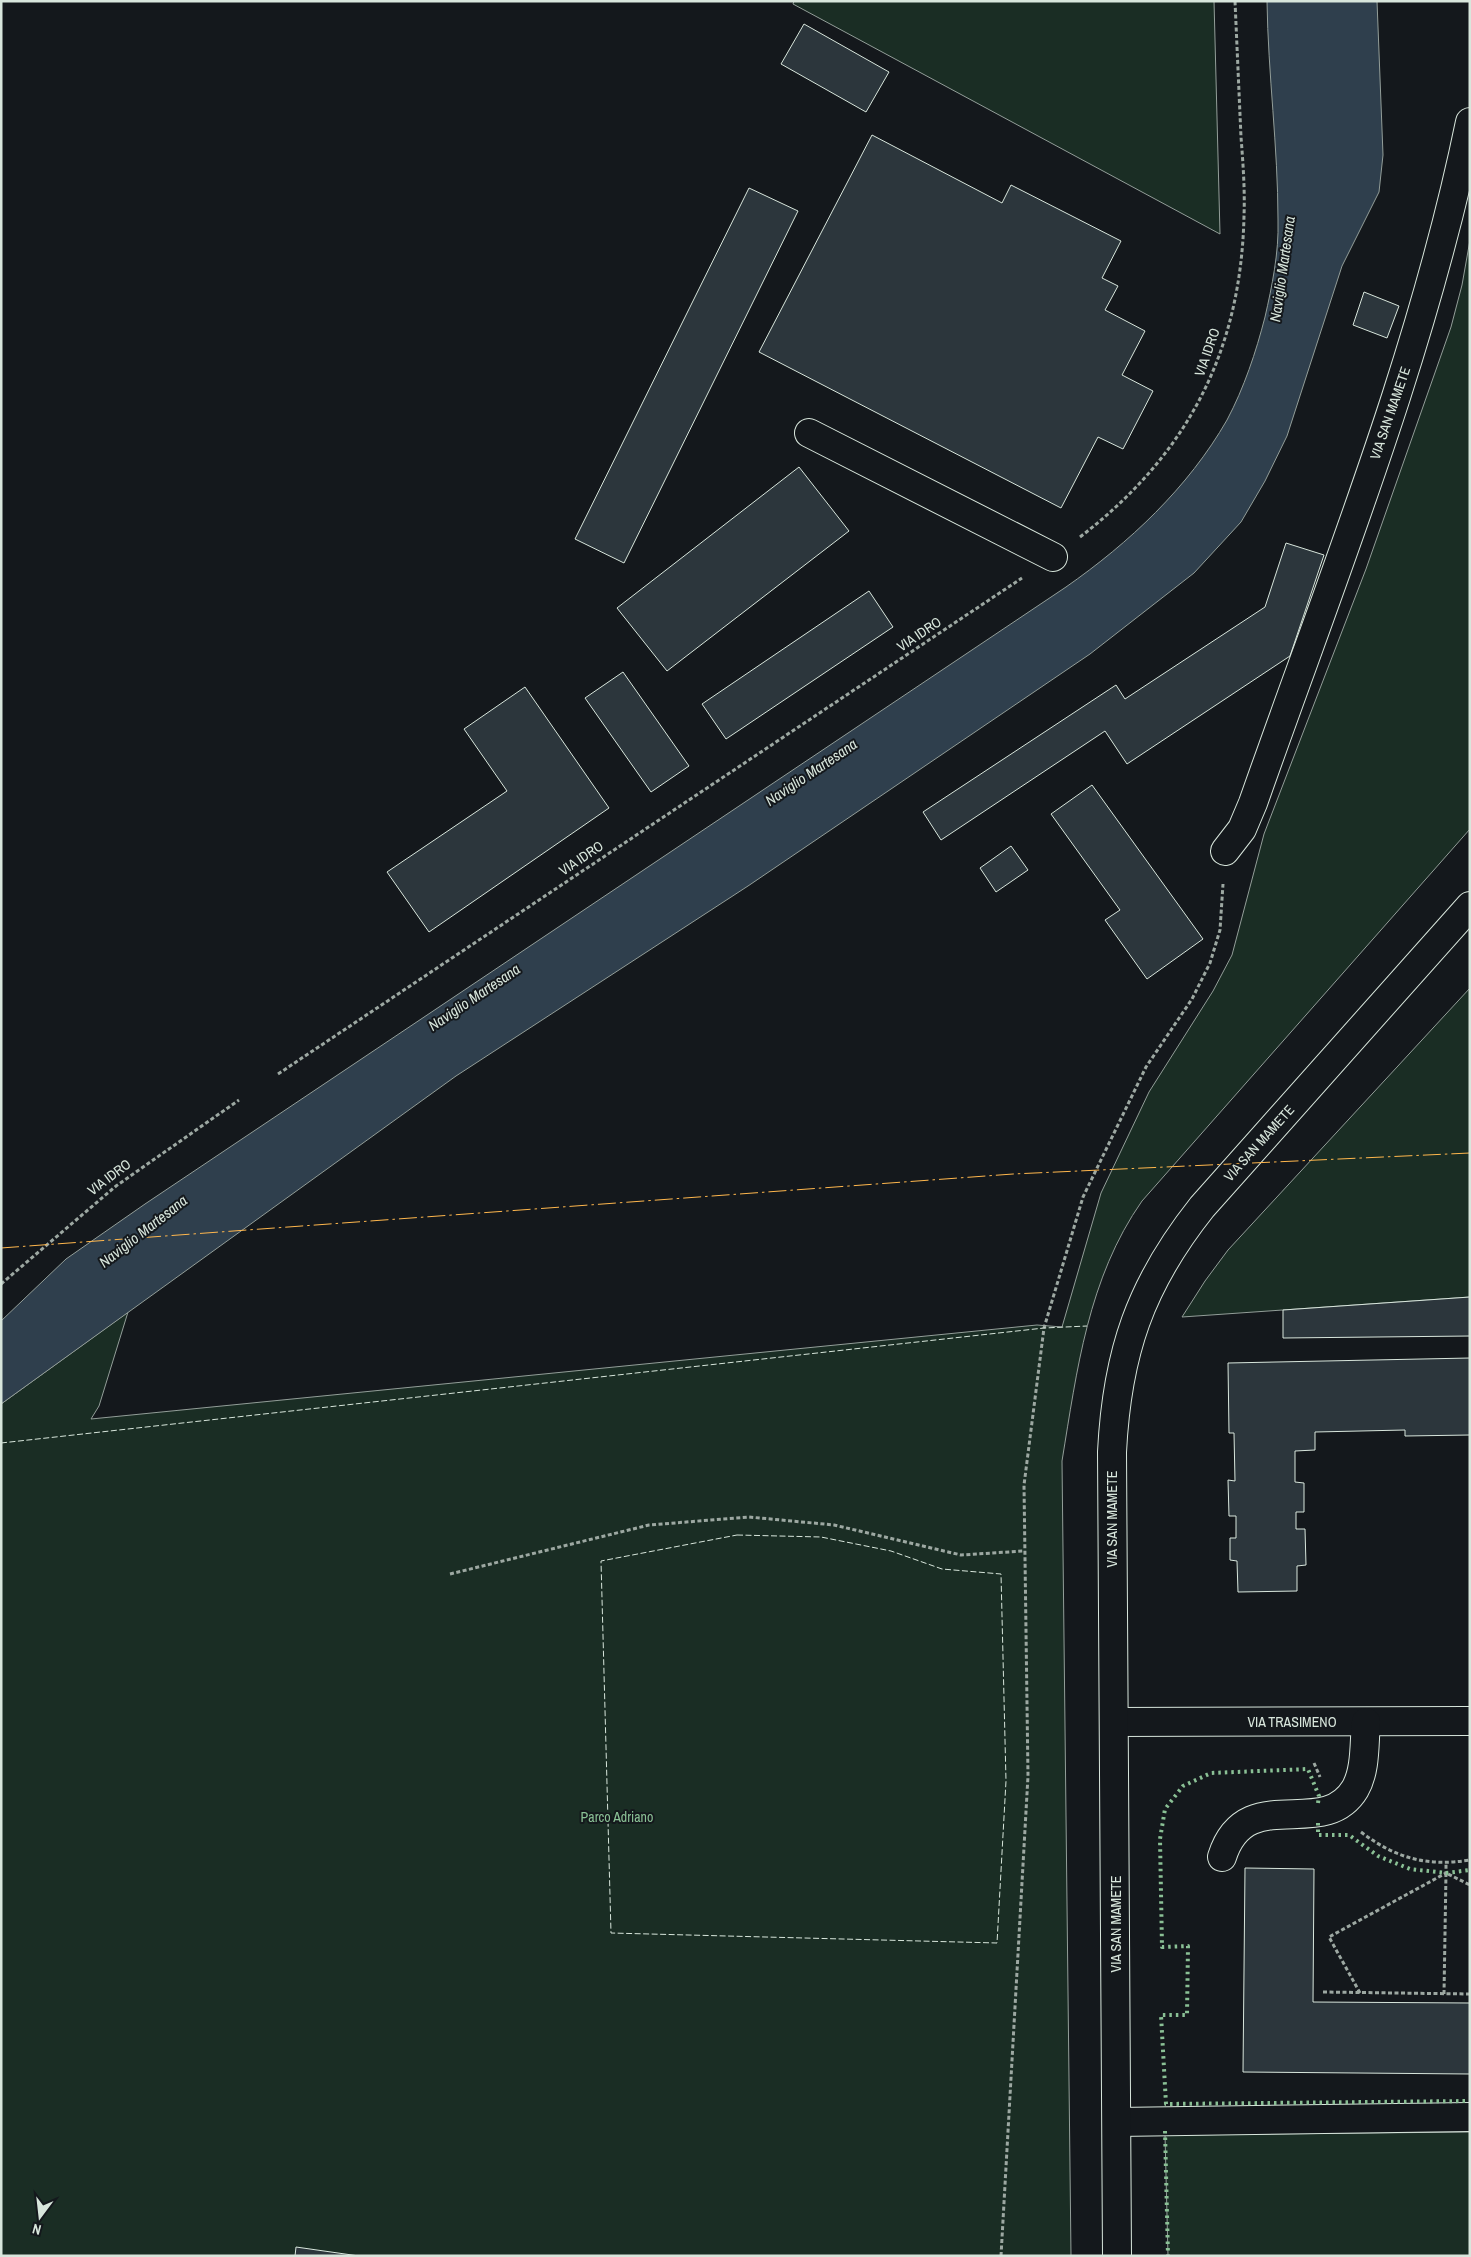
<svg xmlns="http://www.w3.org/2000/svg" width="1471" height="2257" font-family="'Archivo Narrow',sans-serif">
  <rect width="100%" height="100%" fill="#14181c"/>
  <!-- green -->
  <g fill="#1a2d24" stroke="#939e99">
    <path d="M 794,1 L 1214,1 L 1220,234 L 793,4 Z"/>
    <path d="M 1470,240 L 1470,829 L 1142,1201 C 1088,1278 1077,1370 1062,1461 L 1071,2256 L 1,2256 L 1,1404 L 128,1312 L 99,1406 L 91,1419 L 1037,1325 L 1062,1327 L 1101,1193 L 1149,1092 L 1213,991 L 1232,955 L 1264,834 L 1366,569 L 1451,327 L 1462,285 Z"/>
    <path d="M 1470,988 L 1470,1297 L 1182,1317 L 1205,1281 L 1228,1250 Z"/>
    <path d="M 1470,2132 L 1470,2256 L 1168,2256 L 1165,2135 Z"/>
  </g>
  <!-- water -->
  <path fill="#2f3f4d" stroke="#939e99" d="M 1267,1 L 1377,1 L 1383,155 L 1379,192 L 1342,266 L 1287,436 L 1265,481 L 1241,522 L 1194,573 L 1090,654 L 748,886 L 456,1076 L 1,1404 L 1,1321 L 66,1259 L 145,1204 L 1066,587 C 1129,543 1188,488 1227,420 C 1244,388 1256,352 1265,317 C 1272,286 1279,253 1278,220 C 1278,147 1268,74 1267,1 Z"/>
  <!-- building -->
  <g fill="#2c363c" stroke="#d8e6dc">
    <path d="M 804,24 L 889,72 L 866,112 L 781,64 Z"/>
    <path d="M 872,135 L 1002,203 L 1011,185 L 1121,241 L 1102,278 L 1118,286 L 1105,310 L 1145,331 L 1122,375 L 1153,391 L 1123,449 L 1098,437 L 1061,508 L 759,352 Z"/>
    <path d="M 749,188 L 798,211 L 624,563 L 575,539 Z"/>
    <path d="M 1364,292 L 1399,306 L 1387,338 L 1353,325 Z"/>
    <path d="M 799,467 L 849,531 L 667,671 L 617,608 Z"/>
    <path d="M 1286,543 L 1324,555 L 1290,656 L 1127,764 L 1105,731 L 941,840 L 923,812 L 1116,685 L 1125,699 L 1265,607 Z"/>
    <path d="M 869,591 L 893,627 L 726,739 L 702,704 Z"/>
    <path d="M 623,672 L 689,766 L 651,792 L 585,698 Z"/>
    <path d="M 525,687 L 609,808 L 429,932 L 387,872 L 507,791 L 464,729 Z"/>
    <path d="M 1092,785 L 1203,939 L 1147,979 L 1105,920 L 1120,910 L 1051,814 Z"/>
    <path d="M 1011,846 L 1028,870 L 996,892 L 980,868 Z"/>
    <path d="M 1470,1297 L 1470,1336 L 1283,1338 L 1283,1310 Z"/>
    <path d="M 1470,1358 L 1470,1435 L 1405,1436 L 1405,1430 L 1315,1432 L 1315,1450 L 1295,1451 L 1295,1482 L 1304,1483 L 1304,1512 L 1296,1512 L 1296,1529 L 1305,1529 L 1306,1565 L 1297,1566 L 1297,1591 L 1238,1592 L 1237,1561 L 1230,1560 L 1230,1538 L 1236,1538 L 1236,1516 L 1229,1516 L 1228,1480 L 1235,1481 L 1234,1433 L 1229,1433 L 1228,1363 Z"/>
    <path d="M 1245,1868 L 1314,1869 L 1313,2002 L 1470,2003 L 1470,2074 L 1243,2072 Z"/>
    <path d="M 296,2247 L 359,2256 L 295,2256 Z"/>
  </g>
  <g fill="none" stroke-linecap="round" stroke-linejoin="round">
    <defs>
      <g id="minor">
        <path d="M 809,433 L 1053,557"/>
        <path d="M 1225,851 L 1242,829 L 1253,803 C 1332,578 1422,356 1470,122"/>
        <path d="M 1114,1722 L 1470,1721"/>
        <path d="M 1222,1857 C 1246,1781 1323,1842 1355,1789 C 1366,1770 1364,1744 1366,1722"/>
        <path d="M 1117,2122 L 1470,2117"/>
        <path d="M 1117,2256 L 1112,1452 C 1117,1353 1140,1285 1202,1207 L 1470,906"/>
      </g>
    </defs>
    <!-- minor casing -->
    <use href="#minor" stroke="#d8e6dc" stroke-width="30"/>
    <!-- path -->
    <g stroke="#9da8a2" stroke-width="3" stroke-dasharray="4 2.5" stroke-linecap="butt">
      <path d="M 1080,537 C 1187,455 1241,352 1244,216 C 1245,190 1243,163 1241,137 C 1239,92 1237,47 1235,1"/>
      <path d="M 278,1074 L 1022,578"/>
      <path d="M 1,1284 L 116,1186 L 239,1100"/>
      <path d="M 450,1574 L 649,1525 L 749,1517 L 834,1525 L 961,1555 L 1023,1551"/>
      <path d="M 1314,1763 L 1320,1777"/>
      <path d="M 1361,1832 C 1395,1858 1427,1867 1470,1860"/>
      <path d="M 1323,1992 L 1470,1994"/>
      <path d="M 1360,1993 L 1329,1937 L 1446,1873 L 1446,1864"/>
      <path d="M 1444,1994 L 1446,1873 L 1470,1885"/>
      <path d="M 1001,2256 L 1028,1776 L 1024,1485 L 1044,1328 L 1083,1197 L 1146,1067 L 1192,999 L 1210,963 L 1220,930 L 1223,884"/>
    </g>
    <!-- minor -->
    <use href="#minor" stroke="#14181c" stroke-width="28"/>
    <!-- hedge -->
    <g stroke="#8ac095" stroke-width="4" stroke-dasharray="2.5 4" stroke-linecap="butt">
      <path d="M 1318,1803 L 1319,1796 L 1308,1769 L 1211,1773 L 1183,1786 L 1165,1809 L 1160,1839 L 1162,1947 L 1188,1946 L 1187,2015 L 1161,2015 L 1166,2104 L 1470,2101"/>
      <path d="M 1318,1823 L 1318,1835 L 1349,1835 L 1378,1856 L 1410,1869 L 1446,1873 L 1470,1870"/>
      <path d="M 1165,2131 L 1168,2256"/>
    </g>
    <!-- fence -->
    <g stroke="#d8e6dc" stroke-width="1" stroke-dasharray="6 2.5" stroke-linecap="butt">
      <path d="M 1,1443 L 1044,1328 L 1087,1326"/>
      <path d="M 737,1535 L 821,1537 L 891,1551 L 942,1569 L 1001,1574 L 1006,1781 L 997,1943 L 611,1933 L 601,1561 Z"/>
    </g>
    <!-- power -->
    <path stroke="#ffb74d" stroke-width="1" stroke-dasharray="18 4 2.5 4" stroke-linecap="butt" d="M 1,1248 L 1013,1174 L 1470,1153"/>
  </g>
  <g text-anchor="middle" dominant-baseline="central" stroke-width="4" stroke-linejoin="round" paint-order="stroke">
    <!-- street labels -->
    <g font-size="14" fill="#d8e6dc" stroke="#14181c">
      <text transform="translate(1207 352) rotate(-71)">VIA IDRO</text>
      <text transform="translate(1390 413) rotate(-71)">VIA SAN MAMETE</text>
      <text transform="translate(919 634) rotate(-34)">VIA IDRO</text>
      <text transform="translate(581 858) rotate(-34)">VIA IDRO</text>
      <text transform="translate(1259 1143) rotate(-48)">VIA SAN MAMETE</text>
      <text transform="translate(109 1177) rotate(-37)">VIA IDRO</text>
      <text transform="translate(1112 1519) rotate(-90)">VIA SAN MAMETE</text>
      <text x="1292" y="1722">VIA TRASIMENO</text>
      <text transform="translate(1116 1924) rotate(-90)">VIA SAN MAMETE</text>
    </g>
    <!-- park labels -->
    <g font-size="14" fill="#8ac095" stroke="#14181c">
      <text x="617" y="1817">Parco Adriano</text>
    </g>
    <!-- water labels -->
    <g font-size="15" font-style="italic" fill="#d8e6dc" stroke="#14181c">
      <text transform="translate(1282 269) rotate(-82)">Naviglio Martesana</text>
      <text transform="translate(811 772) rotate(-34)">Naviglio Martesana</text>
      <text transform="translate(474 997) rotate(-34)">Naviglio Martesana</text>
      <text transform="translate(143 1231) rotate(-38)">Naviglio Martesana</text>
    </g>
  </g>
  <!-- border -->
  <rect width="1471" height="2257" fill="none" stroke="#d8e6dc" stroke-width="5"/>
  <!-- north arrow -->
  <g transform="translate(40 2217) rotate(195)" stroke="#14181c" stroke-width="4" paint-order="stroke">
  <path d="M0-4L9 19L0 12L-9 19Z" fill="#d8e6dc"/>
  <text y="-8" font-size="14" font-weight="bold" text-anchor="middle" fill="#d8e6dc">N</text>
  </g>
</svg>
